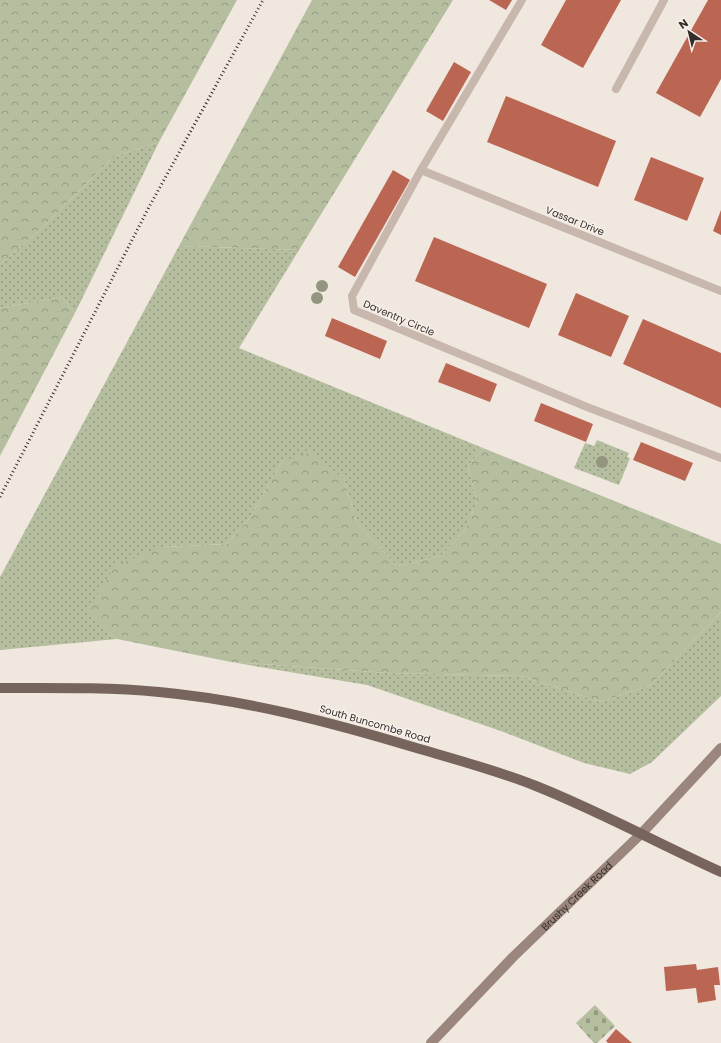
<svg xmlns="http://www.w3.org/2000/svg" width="721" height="1043" font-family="Poppins,sans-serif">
  <defs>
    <pattern id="grass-dots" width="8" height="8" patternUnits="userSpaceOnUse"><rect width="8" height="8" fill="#b6bea0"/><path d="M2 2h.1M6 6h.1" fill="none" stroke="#959b83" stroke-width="1.8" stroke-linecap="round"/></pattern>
    <pattern id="forest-crowns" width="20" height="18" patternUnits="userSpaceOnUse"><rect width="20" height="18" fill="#b6bea0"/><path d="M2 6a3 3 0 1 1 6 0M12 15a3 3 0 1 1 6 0" fill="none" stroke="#959b83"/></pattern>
    <pattern id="cemetery-stones" width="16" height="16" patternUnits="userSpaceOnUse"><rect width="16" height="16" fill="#b6bea0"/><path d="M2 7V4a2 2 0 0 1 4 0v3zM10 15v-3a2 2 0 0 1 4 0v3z" fill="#959b83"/></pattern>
  </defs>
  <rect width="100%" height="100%" fill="#f0e7df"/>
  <!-- grass -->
  <g fill="url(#grass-dots)">
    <path d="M 159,142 L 75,313 L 62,297 L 0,308 L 0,265 L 42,228 L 113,157 Z"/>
    <path d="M 179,246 L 299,250 L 239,348 L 483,448 L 468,466 L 477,502 L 464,531 L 441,556 L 397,566 L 357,523 L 344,479 L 281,463 L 249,519 L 227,544 L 161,547 L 88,612 L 117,639 L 0,650 L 0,577 Z"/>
    <path d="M 597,440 L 629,453 L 627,457 L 630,458 L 619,485 L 574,468 L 585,443 L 594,446 Z"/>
    <path d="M 721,612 L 721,696 L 652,762 L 630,774 L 584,763 L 498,730 L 367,685 L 231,662 L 388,673 L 521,676 L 601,702 L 651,685 Z"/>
  </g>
  <!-- forest -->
  <g fill="url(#forest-crowns)">
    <path d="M 0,0 L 237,0 L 159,142 L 113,157 L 42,228 L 0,265 Z"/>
    <path d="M 312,0 L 453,0 L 299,250 L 179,246 Z"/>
    <path d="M 62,297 L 75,313 L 0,456 L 0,308 Z"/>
    <path d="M 483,448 L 721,544 L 721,612 L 651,685 L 601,702 L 521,676 L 388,673 L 231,662 L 117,639 L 87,612 L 115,566 L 161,547 L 227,544 L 249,519 L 281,463 L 311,452 L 344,479 L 357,523 L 397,566 L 441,556 L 464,531 L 477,502 L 468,466 Z"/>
  </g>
  <!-- cemetery -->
  <path fill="url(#cemetery-stones)" d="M 595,1005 L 615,1026 L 597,1043 L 594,1043 L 576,1023 Z"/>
  <!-- building -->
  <g fill="#ba6653">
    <path d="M 489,0 L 512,0 L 506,10 Z"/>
    <path d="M 566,0 L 621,0 L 583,68 L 541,45 Z"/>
    <path d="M 708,0 L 721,0 L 721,79 L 700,117 L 656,93 Z"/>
    <path d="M 454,62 L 471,72 L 443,121 L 426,111 Z"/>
    <path d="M 506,96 L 616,141 L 598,187 L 487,142 Z"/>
    <path d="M 651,157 L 704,178 L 687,221 L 634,200 Z"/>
    <path d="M 393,170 L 410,180 L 355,277 L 338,267 Z"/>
    <path d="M 721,210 L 721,235 L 713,231 Z"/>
    <path d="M 434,237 L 547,284 L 529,328 L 415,281 Z"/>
    <path d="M 576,293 L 629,316 L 611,357 L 558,335 Z"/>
    <path d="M 332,318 L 387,341 L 380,359 L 325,336 Z"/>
    <path d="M 643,319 L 721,353 L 721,408 L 623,364 Z"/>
    <path d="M 446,363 L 497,384 L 490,402 L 438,382 Z"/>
    <path d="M 541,403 L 593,424 L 586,442 L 534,421 Z"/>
    <path d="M 641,442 L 693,463 L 685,481 L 633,460 Z"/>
    <path d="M 696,964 L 697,970 L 718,967 L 720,985 L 714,985 L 716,1000 L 698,1003 L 696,988 L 666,991 L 664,967 Z"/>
    <path d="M 616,1029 L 632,1043 L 608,1043 L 606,1041 Z"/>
  </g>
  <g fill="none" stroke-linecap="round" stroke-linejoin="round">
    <!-- lane -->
    <g stroke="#c7b7ac" stroke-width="8">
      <path d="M 522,0 L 421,170 L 352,296 L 354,310 L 587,407 L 721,458"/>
      <path d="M 616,89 L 664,0"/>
      <path d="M 421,170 L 721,291"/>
    </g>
    <!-- secondary -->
    <path stroke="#9b867d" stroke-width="10" id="s1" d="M 431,1043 L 513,957 L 642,833 L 721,748"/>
    <!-- primary -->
    <path stroke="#77645d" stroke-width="10" d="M 0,688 C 53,688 106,687 159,692 C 246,700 330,722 413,747 C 454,759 496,770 536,786 C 599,811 659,844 721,872"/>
    <!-- rail -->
    <path stroke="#362d2a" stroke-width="3" stroke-dasharray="1 3" stroke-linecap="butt" d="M 0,497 L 149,207 L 263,0"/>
  </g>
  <!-- trees -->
  <g fill="#94957f">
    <circle cx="322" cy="286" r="6"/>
    <circle cx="317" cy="298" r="6"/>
    <circle cx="602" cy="462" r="6"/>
  </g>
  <g text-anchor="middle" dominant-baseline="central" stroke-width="3" stroke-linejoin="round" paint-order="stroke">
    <!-- street labels -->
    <g font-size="10" fill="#362d2a" stroke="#f8f1eb">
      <text transform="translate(575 221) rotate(22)">Vassar Drive</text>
      <text transform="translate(399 318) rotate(23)">Daventry Circle</text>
      <text transform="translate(375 724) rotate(16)">South Buncombe Road</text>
      <text stroke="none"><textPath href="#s1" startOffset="207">Brushy Creek Road</textPath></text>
    </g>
  </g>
  <!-- north arrow -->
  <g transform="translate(689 32) rotate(325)" stroke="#f8f1eb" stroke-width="3" paint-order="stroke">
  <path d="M0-3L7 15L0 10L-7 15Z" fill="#362d2a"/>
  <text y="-6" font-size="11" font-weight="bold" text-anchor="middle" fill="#362d2a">N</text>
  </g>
</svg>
